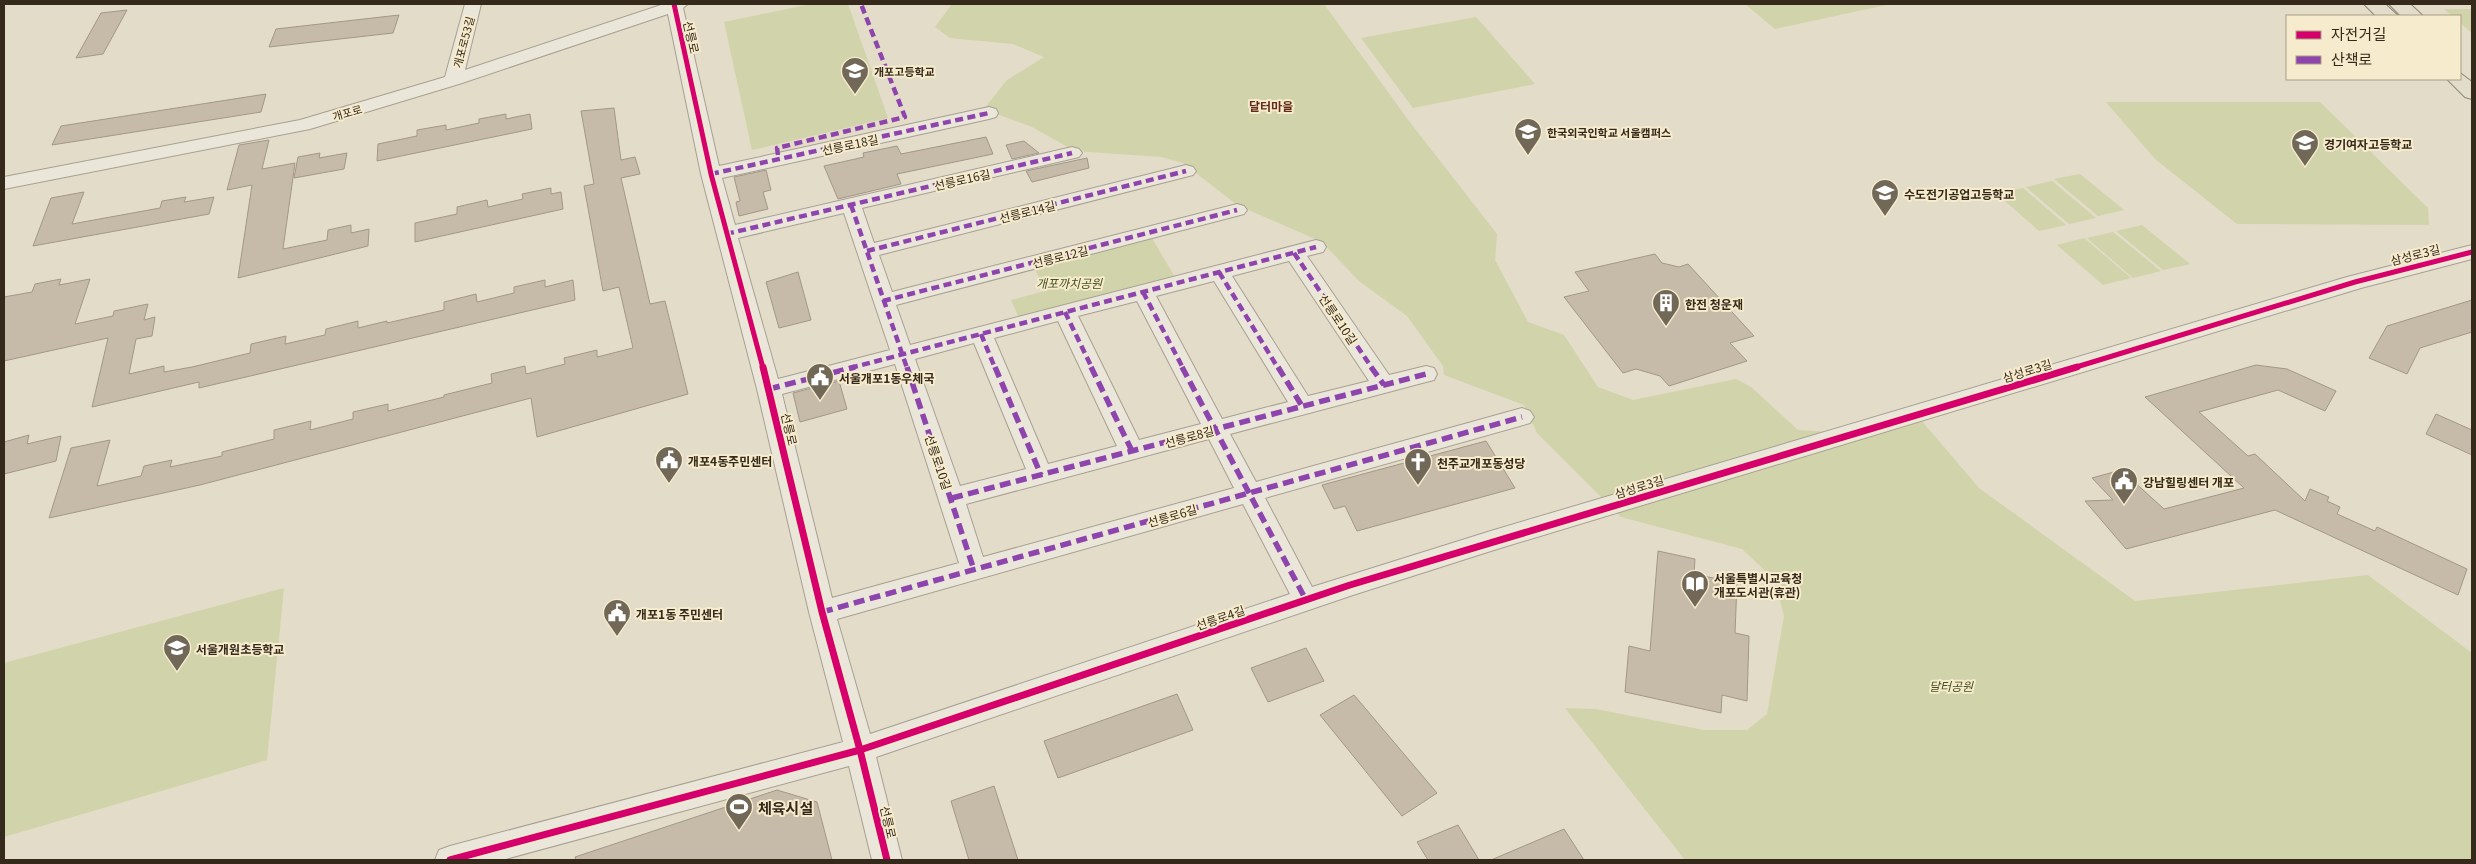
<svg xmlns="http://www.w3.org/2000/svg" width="2476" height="864" font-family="Georgia,'Noto Sans KR',serif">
  <rect width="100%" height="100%" fill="#e3dcc8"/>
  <!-- green -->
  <g fill="#d1d3aa">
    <path d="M 811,4 L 848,4 L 888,118 L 752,150 L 724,22 Z"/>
    <path d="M 952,4 L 1324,4 L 1409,121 L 1497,234 L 1495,260 L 1528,322 L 1564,335 L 1598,387 L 1633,400 L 1736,379 L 1751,387 L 1798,430 L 1850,433 L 1921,420 L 1979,488 L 2135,601 L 2368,575 L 2472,653 L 2472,860 L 1685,860 L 1565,708 L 1595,709 L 1704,730 L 1747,730 L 1767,714 L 1784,616 L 1775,580 L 1742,549 L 1621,517 L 1537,433 L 1524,405 L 1444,375 L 1443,366 L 1407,316 L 1359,281 L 1322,242 L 1237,205 L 1183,163 L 1161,157 L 1075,151 L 1032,127 L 984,109 L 1007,80 L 1044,57 L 1013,44 L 950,38 L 935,27 Z"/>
    <path d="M 1745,4 L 1891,4 L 1775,29 Z"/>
    <path d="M 2444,9 L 2472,9 L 2472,33 L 2460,23 L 2460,16 L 2452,16 Z"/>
    <path d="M 1476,17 L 1535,84 L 1413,108 L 1361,38 Z"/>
    <path d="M 2106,102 L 2320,102 L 2428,208 L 2429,225 L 2237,224 L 2155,159 Z"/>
    <path d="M 2080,174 L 2124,210 L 2098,216 L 2054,179 Z"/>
    <path d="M 2052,181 L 2096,218 L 2069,224 L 2026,187 Z"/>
    <path d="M 2023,188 L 2066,225 L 2039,231 L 1997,194 Z"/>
    <path d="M 2142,225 L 2190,264 L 2163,270 L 2116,231 Z"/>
    <path d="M 2113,232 L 2161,271 L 2133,278 L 2087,238 Z"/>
    <path d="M 1152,238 L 1176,279 L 1020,320 L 1011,300 L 1045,291 L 1034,267 Z"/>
    <path d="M 2084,238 L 2131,278 L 2103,285 L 2057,245 Z"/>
    <path d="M 284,588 L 267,760 L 4,837 L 4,663 Z"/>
  </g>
  <!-- building -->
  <g fill="#c6baa9" stroke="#a39788">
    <path d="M 127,10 L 103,54 L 76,58 L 101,13 Z"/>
    <path d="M 399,15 L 393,33 L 269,47 L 276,29 Z"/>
    <path d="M 266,94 L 261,112 L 52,145 L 61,126 Z"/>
    <path d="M 614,108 L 621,160 L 635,157 L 640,174 L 621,178 L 650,304 L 665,301 L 688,394 L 537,437 L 531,398 L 200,485 L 49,518 L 71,448 L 110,440 L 97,486 L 141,476 L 144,466 L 172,460 L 170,467 L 222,456 L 222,452 L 274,439 L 274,430 L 311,421 L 310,430 L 353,419 L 353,412 L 388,404 L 388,411 L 444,397 L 444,395 L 492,383 L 491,374 L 525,366 L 526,374 L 565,364 L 564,358 L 597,350 L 597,357 L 633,348 L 619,287 L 603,291 L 584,186 L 594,184 L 581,111 Z"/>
    <path d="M 506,114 L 506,119 L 530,114 L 532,129 L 377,161 L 378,144 L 417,136 L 417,130 L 446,125 L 446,130 L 479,123 L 479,119 Z"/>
    <path d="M 986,137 L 993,154 L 897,174 L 901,184 L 838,199 L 824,166 L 864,157 L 863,153 L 897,146 L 901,154 Z"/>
    <path d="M 269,140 L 262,169 L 295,163 L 283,249 L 327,240 L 328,230 L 351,225 L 351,233 L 369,229 L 368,246 L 238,278 L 252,185 L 227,190 L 239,145 Z"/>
    <path d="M 1024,141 L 1039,153 L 1012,159 L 1006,145 Z"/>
    <path d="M 320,153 L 319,158 L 347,153 L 344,169 L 294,178 L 298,157 Z"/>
    <path d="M 1087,158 L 1089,168 L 1032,182 L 1026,171 Z"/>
    <path d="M 766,170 L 771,190 L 763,192 L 768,209 L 739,216 L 736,202 L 740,201 L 734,177 Z"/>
    <path d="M 551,188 L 551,194 L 561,192 L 563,209 L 415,242 L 415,223 L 457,214 L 457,207 L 487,200 L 488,207 L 523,199 L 522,194 Z"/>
    <path d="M 84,192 L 72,224 L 160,208 L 162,201 L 186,197 L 184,202 L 214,197 L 209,214 L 33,246 L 51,198 Z"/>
    <path d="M 1655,254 L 1662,263 L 1679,267 L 1688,264 L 1754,336 L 1730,343 L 1747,361 L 1669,386 L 1660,376 L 1636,369 L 1623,373 L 1564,297 L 1589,291 L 1575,272 Z"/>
    <path d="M 798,272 L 811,320 L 779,328 L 766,282 Z"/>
    <path d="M 61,279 L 59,285 L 90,279 L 75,324 L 113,316 L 114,311 L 148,304 L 144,320 L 155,317 L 152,336 L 136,339 L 129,374 L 164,366 L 164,372 L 192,367 L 250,353 L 251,344 L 286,336 L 285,344 L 325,335 L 326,329 L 358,321 L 358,328 L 387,321 L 387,323 L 444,310 L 444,302 L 476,294 L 477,302 L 514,293 L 514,287 L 545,280 L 545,287 L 573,280 L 575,300 L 199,388 L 199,382 L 92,407 L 108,338 L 4,361 L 4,297 L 32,292 L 35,284 Z"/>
    <path d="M 2472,300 L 2472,332 L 2420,348 L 2407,374 L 2369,358 L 2387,326 Z"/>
    <path d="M 2256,365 L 2287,369 L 2336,391 L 2325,411 L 2278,390 L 2199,412 L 2248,456 L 2255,454 L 2305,501 L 2310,489 L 2329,497 L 2327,501 L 2340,507 L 2337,514 L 2375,531 L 2377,527 L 2467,569 L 2458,595 L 2275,510 L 2126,549 L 2085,501 L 2113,500 L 2092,478 L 2121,470 L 2164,509 L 2244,488 L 2145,397 Z"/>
    <path d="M 839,381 L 847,409 L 800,422 L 793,393 Z"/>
    <path d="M 2436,414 L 2472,430 L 2472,455 L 2426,434 Z"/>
    <path d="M 29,435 L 27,444 L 61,436 L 56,461 L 4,474 L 4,442 Z"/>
    <path d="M 1486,441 L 1515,488 L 1357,531 L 1345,506 L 1334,509 L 1322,485 Z"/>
    <path d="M 1658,551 L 1695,559 L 1694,574 L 1737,583 L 1735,633 L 1749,636 L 1747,701 L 1722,695 L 1721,713 L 1625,692 L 1629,646 L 1650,651 Z"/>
    <path d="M 1306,648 L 1324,681 L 1268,702 L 1251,668 Z"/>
    <path d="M 1177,694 L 1193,730 L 1058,778 L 1044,741 Z"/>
    <path d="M 1354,695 L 1437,793 L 1402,816 L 1320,715 Z"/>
    <path d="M 994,786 L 1018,860 L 969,860 L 951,801 Z"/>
    <path d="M 777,790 L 817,802 L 832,860 L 576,860 L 575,857 Z"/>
    <path d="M 1458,825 L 1479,860 L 1428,860 L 1417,842 Z"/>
    <path d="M 1564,829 L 1584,860 L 1491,860 Z"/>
  </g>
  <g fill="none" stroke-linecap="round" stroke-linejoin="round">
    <defs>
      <path id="minor" d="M 465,4 L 481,4 L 465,70 L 664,4 L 688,4 L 683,8 L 719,166 L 989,107 L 996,109 L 998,113 L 996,117 L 989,119 L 722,178 L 735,225 L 1072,147 L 1079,149 L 1082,153 L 1079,157 L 862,208 L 874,243 L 1186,165 L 1193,167 L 1196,171 L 1193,175 L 879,255 L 892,292 L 1237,204 L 1244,206 L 1247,210 L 1244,214 L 896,305 L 910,345 L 1316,240 L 1323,242 L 1326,247 L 1323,252 L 1307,256 L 1389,375 L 1426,366 L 1434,368 L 1437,374 L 1434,380 L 1426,382 L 1230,434 L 1256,482 L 1522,408 L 1530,411 L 1534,417 L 1530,423 L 1265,498 L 1312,587 L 1494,530 L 2347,277 L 2472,245 L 2472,259 L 2361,288 L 1494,550 L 1353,595 L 876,757 L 902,860 L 872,860 L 849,766 L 502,860 L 435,860 L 439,850 L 450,846 L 843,742 L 809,612 L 757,389 L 701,174 L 668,14 L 459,84 L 310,129 L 4,189 L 4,177 L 300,120 L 445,77 ZM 844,213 L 890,350 L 778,379 L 738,238 ZM 1289,261 L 1369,381 L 1308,396 L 1232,276 ZM 1214,281 L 1288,402 L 1222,419 L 1156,296 ZM 1137,301 L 1201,424 L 1139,440 L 1078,316 ZM 1058,321 L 1117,446 L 1048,464 L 994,338 ZM 974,343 L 1026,469 L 960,486 L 915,359 ZM 895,364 L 959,563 L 832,598 L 782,394 ZM 1209,439 L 1234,488 L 983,557 L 966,504 ZM 1243,504 L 1290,594 L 870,734 L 837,619 Z"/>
      <g id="major">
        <path d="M 2364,4 L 2385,4 L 2398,16 L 2376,16 Z"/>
        <path d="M 2389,4 L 2410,4 L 2423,16 L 2401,16 Z"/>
        <path d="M 2460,73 L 2472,82 L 2472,99 L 2465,97 L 2447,79 L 2460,79 Z"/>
      </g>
    </defs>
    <!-- minor casing -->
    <use href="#minor" stroke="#a7a092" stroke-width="2"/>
    <!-- major casing -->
    <use href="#major" stroke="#8d8679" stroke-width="2"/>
    <!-- minor -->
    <use href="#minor" fill="#ebe6da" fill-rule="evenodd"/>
    <!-- major -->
    <use href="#major" fill="#e2dccb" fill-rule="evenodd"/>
    <!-- quiet-far1 -->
    <g stroke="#8e44ad" stroke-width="4.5" stroke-dasharray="8 4.5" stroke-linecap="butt">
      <path d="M 778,155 L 777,148 L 905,117 L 861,4"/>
      <path d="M 711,174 L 989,113"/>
      <path d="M 851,205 L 907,368"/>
      <path d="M 726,234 L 1072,153"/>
      <path d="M 867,251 L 1186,171"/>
      <path d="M 1294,253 L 1372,368"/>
      <path d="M 1219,272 L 1278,368"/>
      <path d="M 1143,292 L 1183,368"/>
      <path d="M 883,301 L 1237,210"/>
      <path d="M 1065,312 L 1092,368"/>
      <path d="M 981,334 L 995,368"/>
      <path d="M 850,368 L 1316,247"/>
    </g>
    <!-- quiet -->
    <g stroke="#8e44ad" stroke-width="5.5" stroke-dasharray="11 5.5" stroke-linecap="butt">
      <path d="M 907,367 L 974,570"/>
      <path d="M 995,367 L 1041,475"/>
      <path d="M 1091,367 L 1132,451"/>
      <path d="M 1182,367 L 1306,600"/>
      <path d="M 1278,367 L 1302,406"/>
      <path d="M 1371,367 L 1384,385"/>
      <path d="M 769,389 L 855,367"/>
      <path d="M 952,498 L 1426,374"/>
      <path d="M 822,612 L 1522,417"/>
    </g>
    <defs>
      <g id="cycleway-far1">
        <path d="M 674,4 L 711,174 L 763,368"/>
        <path d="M 2073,368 L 2355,282 L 2472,252"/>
      </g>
      <g id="cycleway">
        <path d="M 763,367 L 822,612 L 860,750 L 887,860"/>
        <path d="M 450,860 L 860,750 L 1350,585 L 2077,367"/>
      </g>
    </defs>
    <!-- cycleway-far1 casing -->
    <use href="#cycleway-far1" stroke="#f6ebcc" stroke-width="8"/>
    <!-- cycleway casing -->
    <use href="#cycleway" stroke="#f6ebcc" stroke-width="10"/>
    <!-- cycleway-far1 -->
    <use href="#cycleway-far1" stroke="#d6006c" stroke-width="5"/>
    <!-- cycleway -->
    <use href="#cycleway" stroke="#d6006c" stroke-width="7"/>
  </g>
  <!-- icons -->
  <defs>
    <symbol id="school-pin" viewBox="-11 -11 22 30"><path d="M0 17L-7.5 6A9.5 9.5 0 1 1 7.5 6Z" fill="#726858" stroke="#f6ebcc"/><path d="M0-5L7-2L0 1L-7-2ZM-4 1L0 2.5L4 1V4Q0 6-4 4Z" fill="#fff"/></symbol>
    <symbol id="building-pin" viewBox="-11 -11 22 30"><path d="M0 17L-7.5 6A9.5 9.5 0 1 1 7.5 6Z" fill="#726858" stroke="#f6ebcc"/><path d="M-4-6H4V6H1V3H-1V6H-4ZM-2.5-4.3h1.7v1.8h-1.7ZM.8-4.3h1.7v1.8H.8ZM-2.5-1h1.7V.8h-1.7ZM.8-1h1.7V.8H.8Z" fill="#fff"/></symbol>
    <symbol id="civic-pin" viewBox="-11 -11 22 30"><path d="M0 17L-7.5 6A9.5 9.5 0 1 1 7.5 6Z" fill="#726858" stroke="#f6ebcc"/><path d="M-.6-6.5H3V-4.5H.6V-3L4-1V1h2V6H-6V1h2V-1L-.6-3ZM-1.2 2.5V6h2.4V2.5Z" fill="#fff"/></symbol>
    <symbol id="church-pin" viewBox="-11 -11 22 30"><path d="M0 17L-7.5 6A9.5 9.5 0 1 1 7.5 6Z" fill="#726858" stroke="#f6ebcc"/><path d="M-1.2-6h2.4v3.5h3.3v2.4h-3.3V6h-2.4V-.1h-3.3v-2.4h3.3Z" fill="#fff"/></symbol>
    <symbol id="library-pin" viewBox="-11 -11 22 30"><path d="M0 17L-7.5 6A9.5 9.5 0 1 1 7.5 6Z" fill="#726858" stroke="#f6ebcc"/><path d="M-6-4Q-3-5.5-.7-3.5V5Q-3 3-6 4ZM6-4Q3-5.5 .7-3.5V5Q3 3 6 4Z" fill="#fff"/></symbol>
    <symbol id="stadium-pin" viewBox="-11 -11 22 30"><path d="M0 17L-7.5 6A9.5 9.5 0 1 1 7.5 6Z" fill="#726858" stroke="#f6ebcc"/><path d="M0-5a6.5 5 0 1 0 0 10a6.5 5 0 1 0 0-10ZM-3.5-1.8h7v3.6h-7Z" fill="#fff"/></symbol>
  </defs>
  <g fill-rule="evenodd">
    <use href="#school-pin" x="839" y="55" width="32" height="43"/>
    <use href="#school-pin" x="1512" y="116" width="32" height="43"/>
    <use href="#school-pin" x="2289" y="127" width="32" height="43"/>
    <use href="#school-pin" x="1869" y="177" width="32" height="43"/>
    <use href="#building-pin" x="1650" y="287" width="32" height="43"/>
    <use href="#civic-pin" x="804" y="361" width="32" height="43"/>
    <use href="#civic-pin" x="653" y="444" width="32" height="43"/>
    <use href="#church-pin" x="1402" y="446" width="32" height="43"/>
    <use href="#civic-pin" x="2108" y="465" width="32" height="43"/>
    <use href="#library-pin" x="1679" y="568" width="32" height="43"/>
    <use href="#civic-pin" x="601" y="597" width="32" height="43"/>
    <use href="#school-pin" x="161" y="632" width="32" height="43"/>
    <use href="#stadium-pin" x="723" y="791" width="32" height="43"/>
  </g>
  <g text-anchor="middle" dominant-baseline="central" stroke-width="4" stroke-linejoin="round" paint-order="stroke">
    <!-- far-street labels -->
    <g font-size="11" fill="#35291b" stroke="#f6ebcc">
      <text transform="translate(463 42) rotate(-75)">개포로53길</text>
      <text transform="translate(347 112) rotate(-16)">개포로</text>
    </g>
    <!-- far-poi labels -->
    <g font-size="11" font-weight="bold" fill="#35291b" stroke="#f6ebcc" text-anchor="start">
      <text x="874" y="71">개포고등학교</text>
      <text x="1547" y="132">한국외국인학교 서울캠퍼스</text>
    </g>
    <!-- street labels -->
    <g font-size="12" fill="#35291b" stroke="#f6ebcc">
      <text transform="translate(692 37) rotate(77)">선릉로</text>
      <text transform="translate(850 144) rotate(-12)">선릉로18길</text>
      <text transform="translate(962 179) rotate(-13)">선릉로16길</text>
      <text transform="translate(1027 211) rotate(-14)">선릉로14길</text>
      <text transform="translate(2415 254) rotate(-14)">삼성로3길</text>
      <text transform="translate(1060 256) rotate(-14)">선릉로12길</text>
      <text transform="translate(1339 319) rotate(56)">선릉로10길</text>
      <text transform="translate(2027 370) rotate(-17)">삼성로3길</text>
      <text transform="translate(790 429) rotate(77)">선릉로</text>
      <text transform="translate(1189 436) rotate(-15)">선릉로8길</text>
      <text transform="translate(939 462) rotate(71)">선릉로10길</text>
      <text transform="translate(1639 486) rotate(-17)">삼성로3길</text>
      <text transform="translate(1172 515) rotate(-16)">선릉로6길</text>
      <text transform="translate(1220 617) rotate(-19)">선릉로4길</text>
      <text transform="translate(889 822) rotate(77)">선릉로</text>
    </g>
    <!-- far-quarter labels -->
    <g font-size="12" font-weight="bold" fill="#622b1a" stroke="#f6ebcc">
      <text x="1271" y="105">달터마을</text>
    </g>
    <!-- poi labels -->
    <g font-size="12" font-weight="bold" fill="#35291b" stroke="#f6ebcc" text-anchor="start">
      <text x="2324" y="143">경기여자고등학교</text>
      <text x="1904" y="193">수도전기공업고등학교</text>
      <text x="1685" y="303">한전 청운재</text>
      <text x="839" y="377">서울개포1동우체국</text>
      <text x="688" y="460">개포4동주민센터</text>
      <text x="1437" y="462">천주교개포동성당</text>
      <text x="2143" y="481">강남힐링센터 개포</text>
      <text x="1714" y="577">서울특별시교육청<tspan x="1714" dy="14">개포도서관(휴관)</tspan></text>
      <text x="636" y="613">개포1동 주민센터</text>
      <text x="196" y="648">서울개원초등학교</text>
    </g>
    <!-- park labels -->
    <g font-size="12" font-style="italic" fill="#445221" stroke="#f6ebcc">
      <text x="1069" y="282">개포까치공원</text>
      <text x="1951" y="685">달터공원</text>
    </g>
    <!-- near-poi labels -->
    <g font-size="15" font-weight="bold" fill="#35291b" stroke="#f6ebcc" text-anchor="start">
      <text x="758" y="807">체육시설</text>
    </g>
  </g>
  <!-- border -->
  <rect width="2476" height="864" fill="none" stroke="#35291b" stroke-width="10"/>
  <!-- legend -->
  <rect x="2286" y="15" width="175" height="65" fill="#f6ebcc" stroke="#a99d85"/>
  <rect x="2296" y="31" width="25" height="8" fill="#d6006c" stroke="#a99d85"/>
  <text x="2331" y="40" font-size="15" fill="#35291b">자전거길</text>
  <rect x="2296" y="56" width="25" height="8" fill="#8e44ad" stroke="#a99d85"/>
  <text x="2331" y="65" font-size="15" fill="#35291b">산책로</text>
</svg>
